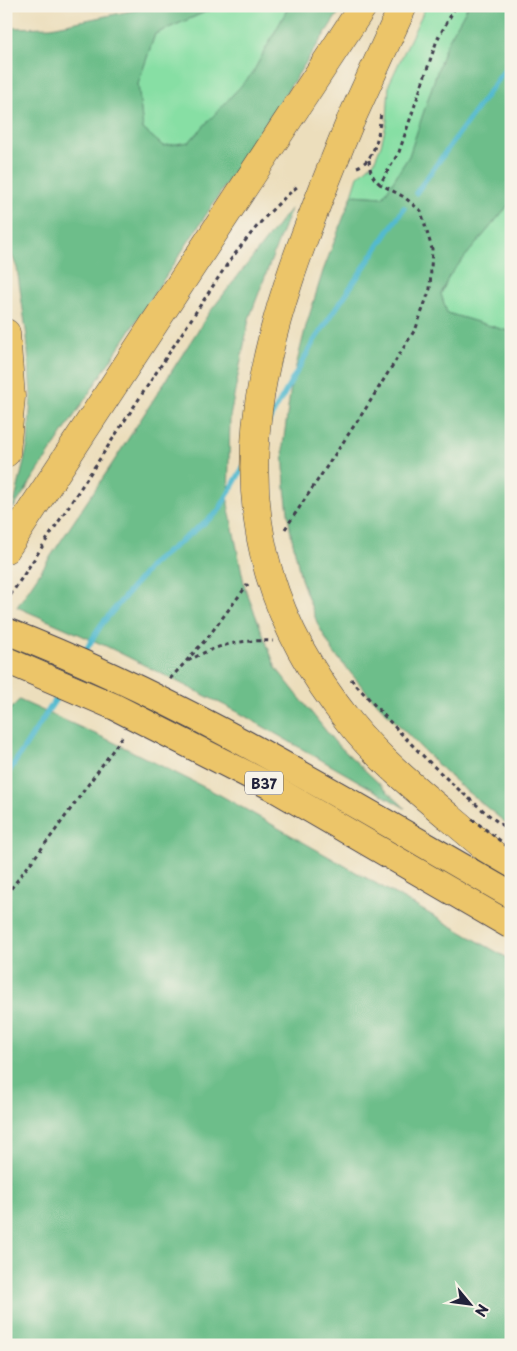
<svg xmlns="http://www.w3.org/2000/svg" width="517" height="1351" font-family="'Playpen Sans',sans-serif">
  <rect width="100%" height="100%" fill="#f7f3e8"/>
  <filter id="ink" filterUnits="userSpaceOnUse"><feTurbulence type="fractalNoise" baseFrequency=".02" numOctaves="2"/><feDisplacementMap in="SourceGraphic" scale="10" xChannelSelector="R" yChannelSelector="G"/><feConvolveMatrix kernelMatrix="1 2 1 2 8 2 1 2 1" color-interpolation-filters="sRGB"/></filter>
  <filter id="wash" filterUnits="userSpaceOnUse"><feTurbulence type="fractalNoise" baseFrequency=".0096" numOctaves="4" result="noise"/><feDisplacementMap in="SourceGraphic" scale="20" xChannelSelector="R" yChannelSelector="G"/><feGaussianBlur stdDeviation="1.12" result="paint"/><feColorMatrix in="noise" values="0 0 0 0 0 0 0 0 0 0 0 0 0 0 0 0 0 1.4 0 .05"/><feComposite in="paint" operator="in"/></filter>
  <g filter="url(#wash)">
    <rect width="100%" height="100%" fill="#ecdebc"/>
    <!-- green -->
    <g fill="#87dfa4" stroke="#548070">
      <path d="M 219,6 L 287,6 L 288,8 L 252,74 L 189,142 L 163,146 L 143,129 L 138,84 L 155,34 Z"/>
      <path d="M 426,6 L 468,6 L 446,45 L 409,156 L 383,197 L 352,195 L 358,176 L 374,162 L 381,145 L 387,121 L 389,84 Z"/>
      <path d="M 511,202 L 511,332 L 447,313 L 441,294 L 449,276 Z"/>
    </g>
    <!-- forest -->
    <g fill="#6dbe8a" stroke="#487062">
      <path d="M 156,6 L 219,6 L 155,34 L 138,84 L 143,129 L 163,146 L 189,142 L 252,74 L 288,8 L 287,6 L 343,6 L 13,509 L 28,444 L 31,396 L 27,337 L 17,268 L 6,240 L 6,28 L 51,27 Z"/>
      <path d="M 468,6 L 511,6 L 511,202 L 449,276 L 441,294 L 447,313 L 511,332 L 511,827 L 459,785 L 436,763 L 370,696 L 334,653 L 318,625 L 301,579 L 290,529 L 285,488 L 283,445 L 291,386 L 306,326 L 323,271 L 352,195 L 383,197 L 409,156 L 446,45 Z"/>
      <path d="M 291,208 L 249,319 L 230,417 L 228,504 L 245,588 L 276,668 L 334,741 L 405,808 L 236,711 L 108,647 L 17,607 L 114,461 L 209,313 Z"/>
      <path d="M 19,700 L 111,741 L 220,795 L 511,960 L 511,1345 L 6,1345 L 6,714 Z"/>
    </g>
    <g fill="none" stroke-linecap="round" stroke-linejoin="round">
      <!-- stream -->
      <g stroke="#52bacf" stroke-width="5.5">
        <path d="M 416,193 L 511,61"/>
        <path d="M 269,421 L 314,341 L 404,208"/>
        <path d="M 83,655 L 101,625 L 152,564 L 218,512 L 246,462"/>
        <path d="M 6,776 L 61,691"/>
      </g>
    </g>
  </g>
  <g filter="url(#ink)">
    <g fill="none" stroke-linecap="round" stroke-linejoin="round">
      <defs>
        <g id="highway">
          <path d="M 350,122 L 403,6"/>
          <path d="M 6,333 L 11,397 L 6,453"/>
          <path d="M 6,549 L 363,6"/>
          <path d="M 449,817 L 493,854 L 511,872"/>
        </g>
      </defs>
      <!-- highway casing -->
      <use href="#highway" stroke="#403e4e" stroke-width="29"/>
      <!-- path -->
      <g stroke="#403e4e" stroke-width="3" stroke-dasharray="4 4" stroke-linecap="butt">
        <path d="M 369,160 C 370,170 371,177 380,184 L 399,152 L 437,40 L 456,6"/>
        <path d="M 357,167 C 377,160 379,130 381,112"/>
        <path d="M 285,529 L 366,408 L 416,328 L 430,289 L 432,249 L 421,211 L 404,197 L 380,184"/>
        <path d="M 6,602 L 226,266 C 249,235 268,211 298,186"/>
        <path d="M 188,661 C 215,645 242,639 273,641"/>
        <path d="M 170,679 L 208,637 L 248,584"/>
        <path d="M 351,679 C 400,734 451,788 511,832"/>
        <path d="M 6,895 L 55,831 L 123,736"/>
      </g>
      <!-- highway -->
      <use href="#highway" stroke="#ecc569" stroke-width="28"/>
      <defs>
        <g id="primary-bridge">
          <path d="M 6,631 C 184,700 346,800 511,895"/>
          <path d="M 6,660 L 115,707 L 270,786 L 511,926"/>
        </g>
        <path id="highway-bridge" d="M 350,122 C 262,335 188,521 350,723 C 378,758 414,788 449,817"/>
      </defs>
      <!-- primary-bridge casing -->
      <use href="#primary-bridge" stroke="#403e4e" stroke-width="28" stroke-linecap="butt"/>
      <!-- highway-bridge casing -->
      <use href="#highway-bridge" stroke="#403e4e" stroke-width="29" stroke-linecap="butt"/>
      <!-- path-bridge -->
      <path stroke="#403e4e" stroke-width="3" stroke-dasharray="4 4" stroke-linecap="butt" d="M 472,819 L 511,849"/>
      <!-- primary-bridge -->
      <use href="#primary-bridge" stroke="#ecc569" stroke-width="26"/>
      <!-- highway-bridge -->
      <use href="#highway-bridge" stroke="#ecc569" stroke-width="28"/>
    </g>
  </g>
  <g text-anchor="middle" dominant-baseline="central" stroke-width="4.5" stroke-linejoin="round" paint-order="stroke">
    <!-- shield labels -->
    <rect fill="#f7f3e8" stroke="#62616f" stroke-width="1" x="245" y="771.5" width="38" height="23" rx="4"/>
    <g font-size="14" font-weight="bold" fill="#22223b">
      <text x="264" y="783">B37</text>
    </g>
  </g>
  <!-- margin -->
  <rect width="517" height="1351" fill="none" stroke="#f7f3e8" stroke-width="25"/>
  <!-- north arrow -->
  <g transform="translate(470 1304) rotate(119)" stroke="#f7f3e8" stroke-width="4" paint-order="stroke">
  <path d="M0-4L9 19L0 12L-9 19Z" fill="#22223b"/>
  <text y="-8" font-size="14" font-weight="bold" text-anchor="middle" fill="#22223b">N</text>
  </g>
</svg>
